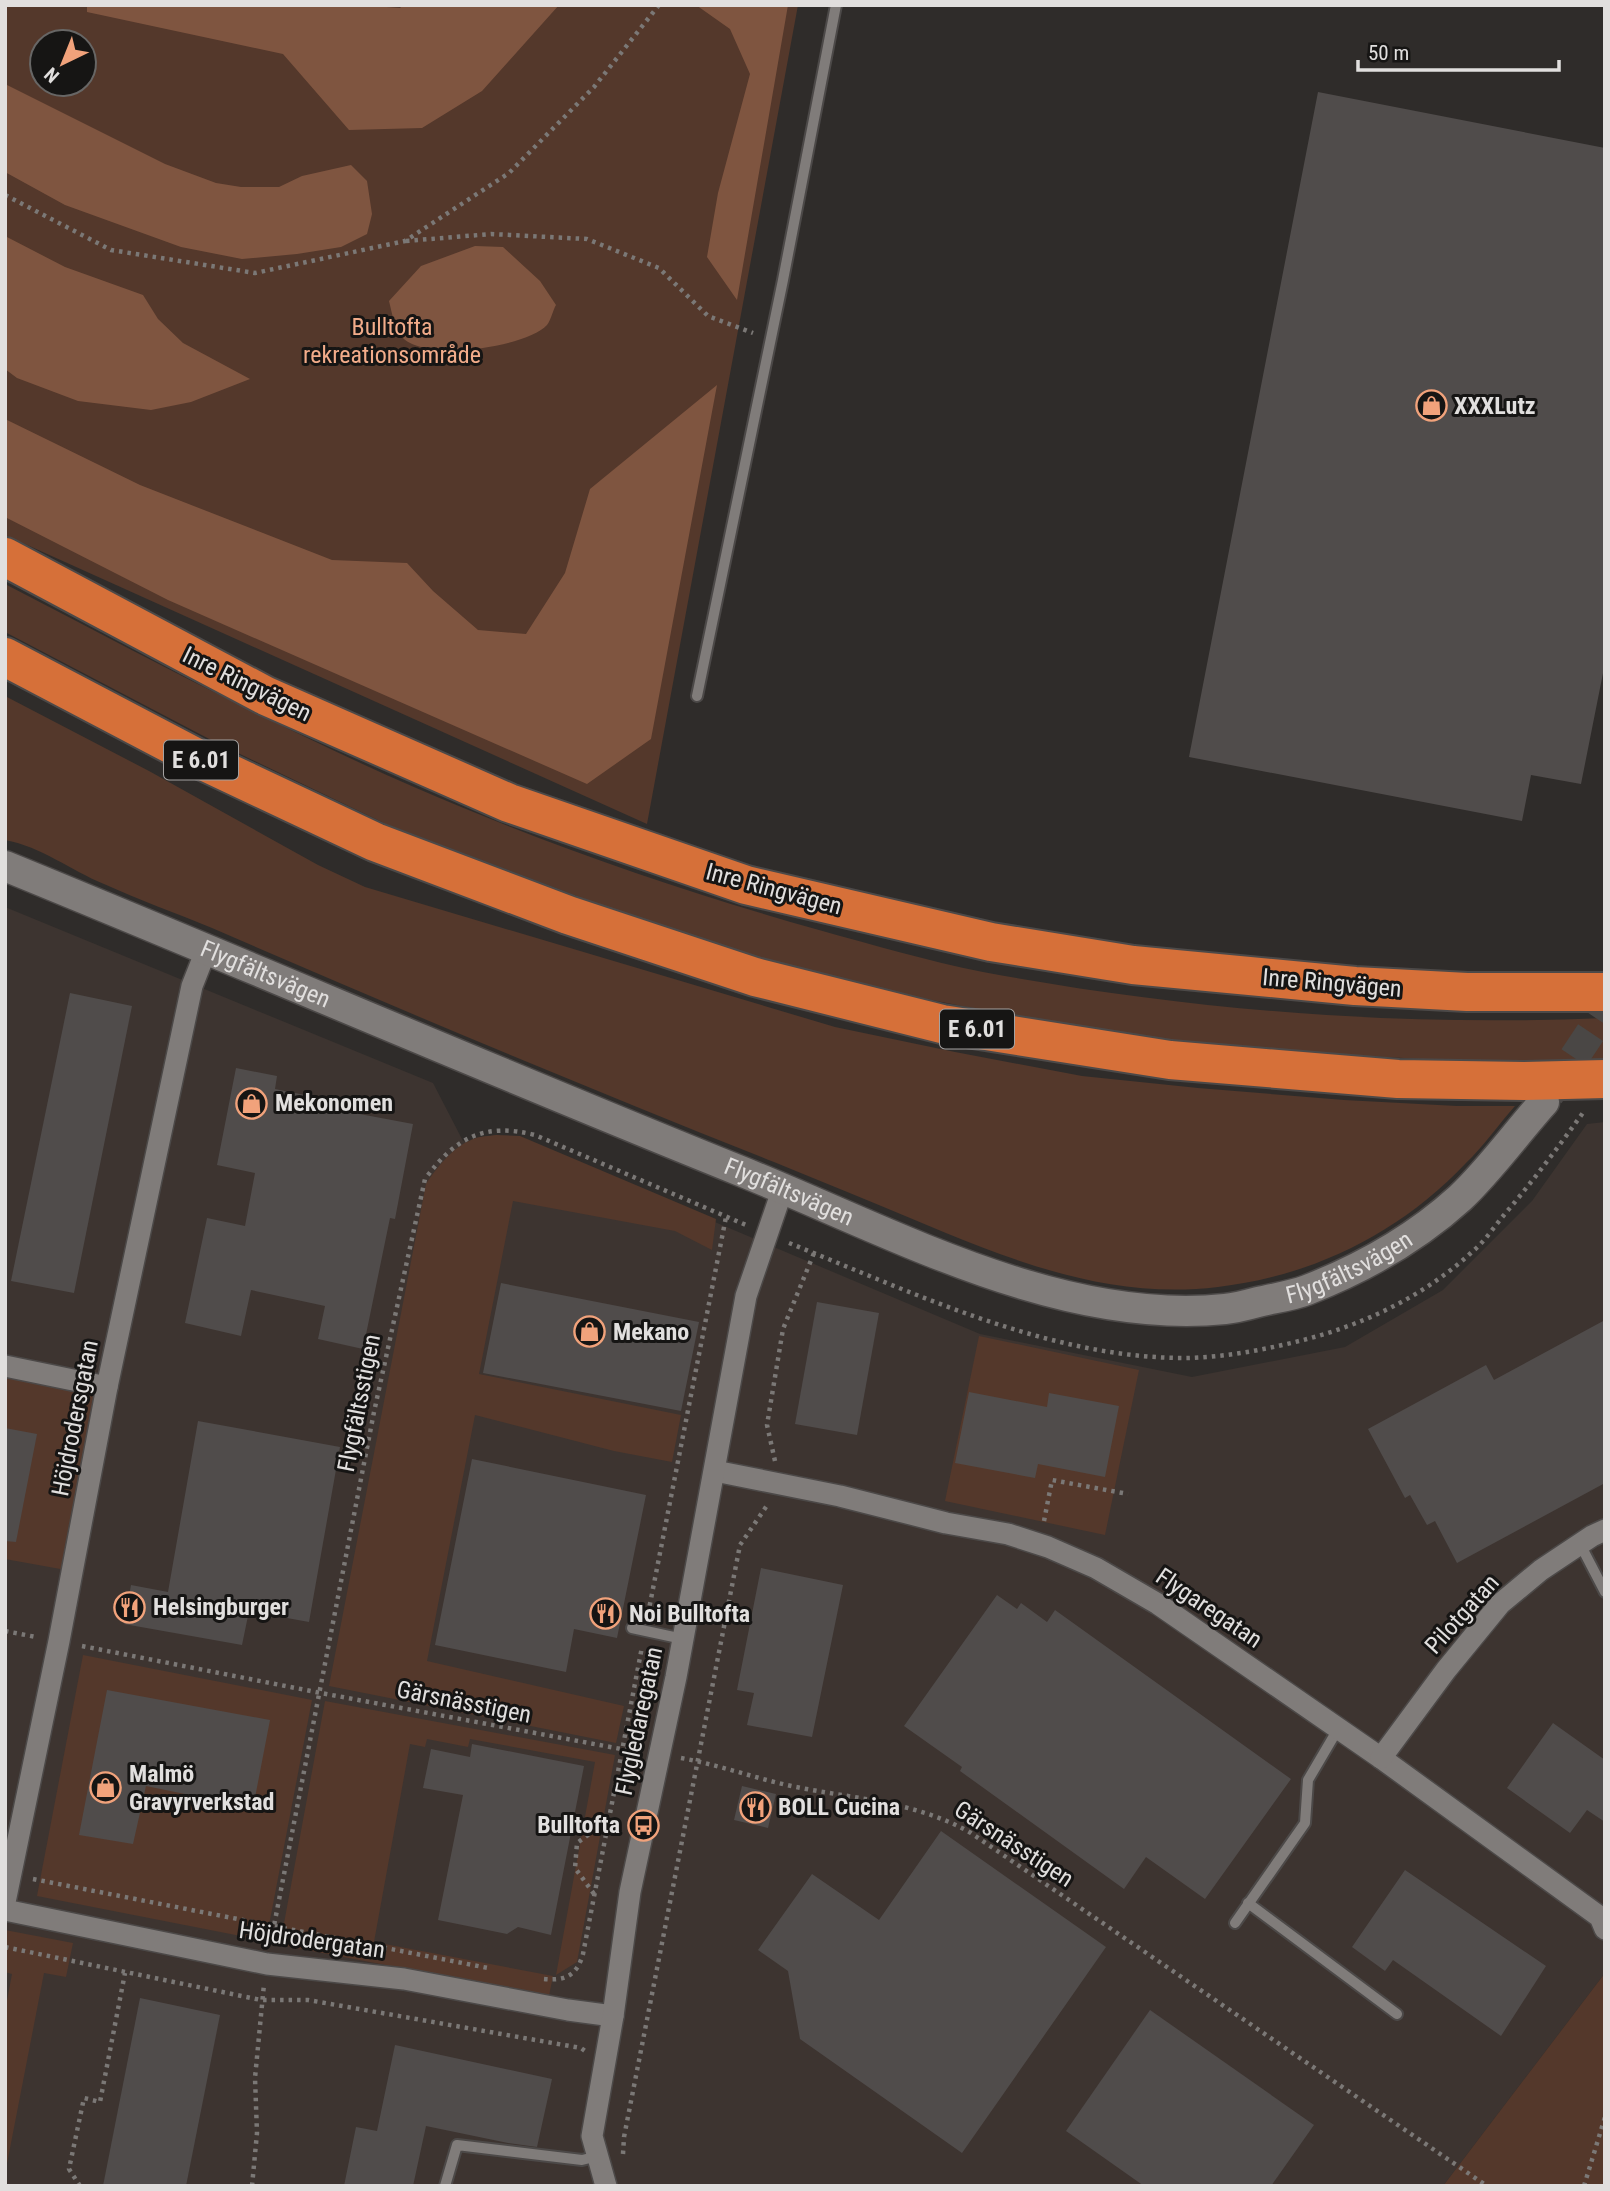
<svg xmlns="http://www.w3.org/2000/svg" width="1610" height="2191" font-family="'Roboto Condensed',sans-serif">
  <rect width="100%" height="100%" fill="#2f2c2a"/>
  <!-- built -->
  <path fill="#3d3430" d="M 5,907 L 433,1083 L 463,1141 L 544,1150 L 980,1334 L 1192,1377 L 1345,1347 L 1443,1290 L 1532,1201 L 1587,1124 L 1605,1122 L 1605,1973 L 1443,2186 L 5,2186 Z"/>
  <!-- green -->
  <g fill="#54382b" fill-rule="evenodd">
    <path d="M 5,5 L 798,5 L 647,824 L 5,535 ZM 42,42 L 84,42 L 84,84 L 42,84 Z"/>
    <path d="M 5,584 C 140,654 274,726 414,787 C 545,844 681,891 819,930 C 873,945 928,961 983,972 C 1188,1010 1397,1027 1605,1018 L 1605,1060 L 1494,1063 L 1330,1054 L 1198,1044 L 1077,1027 L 972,1008 L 876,989 L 780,964 L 683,936 L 386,824 L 215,742 L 5,632 Z"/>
    <path d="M 5,696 L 149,771 L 318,865 L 365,887 L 835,1027 L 955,1052 L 1082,1076 L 1198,1088 L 1344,1100 L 1457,1106 L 1515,1106 C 1498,1125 1484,1146 1466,1163 C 1400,1233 1313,1276 1218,1287 C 1094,1302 986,1249 874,1203 C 841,1189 807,1176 774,1162 C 585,1087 398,1009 212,928 C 176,913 139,900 104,884 C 70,870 42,847 5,840 Z"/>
    <path d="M 496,1135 L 520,1136 L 716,1219 L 712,1250 L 675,1231 L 513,1201 L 479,1374 L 681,1415 L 672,1462 L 614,1451 L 475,1415 L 427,1661 L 624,1706 L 616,1743 L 329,1686 L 426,1184 C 438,1166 453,1147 473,1139 C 480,1136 489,1136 496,1135 Z"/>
    <path d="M 979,1336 L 1139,1370 L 1105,1535 L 945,1501 Z"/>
    <path d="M 5,1373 L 101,1393 L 66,1570 L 5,1559 Z"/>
    <path d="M 83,1655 L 312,1700 L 266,1941 L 37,1896 Z"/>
    <path d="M 325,1701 L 615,1755 L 577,1962 L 556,1975 L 595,1762 L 470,1739 L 468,1747 L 427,1739 L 425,1747 L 410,1744 L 374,1942 L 553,1976 L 549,1996 L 280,1945 Z"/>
    <path d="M 5,1930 L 73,1943 L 66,1977 L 44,1973 L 5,2174 L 5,2011 L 12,1974 L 5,1972 Z"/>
    <path d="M 1605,1973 L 1605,2186 L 1443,2186 Z"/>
  </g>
  <!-- forest -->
  <g fill="#7f5540">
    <path d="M 87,5 L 360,5 L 400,8 L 403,5 L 559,5 L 482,91 L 422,128 L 349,130 L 283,54 L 87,12 Z"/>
    <path d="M 696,5 L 788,5 L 737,300 L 707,257 L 718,193 L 750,74 L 730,29 Z"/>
    <path d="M 5,84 L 165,164 L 216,183 L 241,187 L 279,187 L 302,176 L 351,165 L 367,181 L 372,214 L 367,234 L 341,247 L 297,254 L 242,259 L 181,247 L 65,205 L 5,172 Z"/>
    <path d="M 5,236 L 65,267 L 143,295 L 158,319 L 183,343 L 250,379 L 191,402 L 151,410 L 78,401 L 17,378 L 5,369 Z"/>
    <path d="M 475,246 L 503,247 L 540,281 L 556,305 C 553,310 551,320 547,325 C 525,348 424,362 402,337 C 394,327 392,313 389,301 L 421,266 Z"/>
    <path d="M 717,385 L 651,739 L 587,784 L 168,600 L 5,517 L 5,419 L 140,485 L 332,560 L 407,563 L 433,591 L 478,630 L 526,634 L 565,573 L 590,489 Z"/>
  </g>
  <!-- building -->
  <g fill="#504c4b">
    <path d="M 1318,92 L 1605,148 L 1605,663 L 1581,784 L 1531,775 L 1522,821 L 1189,757 Z"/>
    <path d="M 70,993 L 132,1006 L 74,1293 L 11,1281 Z"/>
    <path d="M 236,1068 L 277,1076 L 275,1089 L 335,1101 L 333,1109 L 413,1124 L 395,1219 L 390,1218 L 363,1349 L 318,1339 L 325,1306 L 251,1290 L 241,1336 L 185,1323 L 207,1218 L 245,1226 L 255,1173 L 217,1165 Z"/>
    <path d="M 501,1283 L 699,1322 L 681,1411 L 483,1373 Z"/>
    <path d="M 817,1302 L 879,1313 L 857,1435 L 795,1424 Z"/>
    <path d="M 1605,1320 L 1605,1483 L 1457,1563 L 1435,1521 L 1427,1525 L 1410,1495 L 1405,1498 L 1368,1429 L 1486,1365 L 1494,1380 Z"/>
    <path d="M 969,1392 L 1047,1407 L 1049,1393 L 1119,1406 L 1105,1477 L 1038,1464 L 1035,1478 L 955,1463 Z"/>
    <path d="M 198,1421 L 340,1447 L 309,1622 L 249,1611 L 242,1645 L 124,1624 L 131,1585 L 168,1592 Z"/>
    <path d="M 5,1428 L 37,1434 L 16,1542 L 5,1541 Z"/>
    <path d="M 472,1459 L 646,1495 L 617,1638 L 574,1629 L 566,1672 L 435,1645 Z"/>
    <path d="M 761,1568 L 843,1585 L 812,1737 L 747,1725 L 754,1693 L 737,1690 Z"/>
    <path d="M 997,1595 L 1017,1609 L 1021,1603 L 1047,1622 L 1055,1610 L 1291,1779 L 1205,1899 L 1146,1857 L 1124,1889 L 960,1771 L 962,1767 L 904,1726 Z"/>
    <path d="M 107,1690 L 270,1720 L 253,1808 L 146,1786 L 133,1844 L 79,1835 Z"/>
    <path d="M 1553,1723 L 1605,1760 L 1605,1822 L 1587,1810 L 1570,1833 L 1507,1788 Z"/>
    <path d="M 472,1744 L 584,1766 L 551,1935 L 518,1927 L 507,1934 L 438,1920 L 463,1795 L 423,1788 L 431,1749 L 470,1757 Z"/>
    <path d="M 742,1786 L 776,1794 L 768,1828 L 734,1820 Z"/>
    <path d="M 941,1831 L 1106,1947 L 962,2153 L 800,2039 L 788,1971 L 758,1950 L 812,1874 L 879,1920 Z"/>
    <path d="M 1405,1870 L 1546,1966 L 1501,2036 L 1393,1960 L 1385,1971 L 1352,1947 Z"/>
    <path d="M 140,1998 L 220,2015 L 186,2186 L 103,2186 Z"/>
    <path d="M 1150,2010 L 1314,2125 L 1271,2186 L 1144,2186 L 1066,2131 Z"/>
    <path d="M 395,2045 L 552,2079 L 537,2147 L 508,2143 L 426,2126 L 413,2186 L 344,2186 L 356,2127 L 377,2131 Z"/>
  </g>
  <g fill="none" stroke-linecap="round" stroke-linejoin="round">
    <!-- secondary-tunnel -->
    <path stroke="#4a4745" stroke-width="30" stroke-dasharray="30 15" stroke-linecap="butt" d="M 1549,1095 L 1605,1011"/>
    <defs>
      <g id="lane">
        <path d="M 697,696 L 783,280 L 836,5"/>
        <path d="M 1580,1544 L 1605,1592"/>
        <path d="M 632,1628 L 683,1639"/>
        <path d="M 1248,1903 L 1397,2014"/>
        <path d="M 1235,1923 L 1305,1823 L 1308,1780 L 1338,1729"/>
        <path d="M 445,2186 L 457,2145 L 582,2160 L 598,2156"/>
      </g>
      <g id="street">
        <path d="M 5,1366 L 107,1387"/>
        <path d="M 715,1471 L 840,1496 L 946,1523 L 1008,1534 L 1048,1547 L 1096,1568 L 1158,1604 L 1381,1758 L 1600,1917 L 1605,1929"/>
        <path d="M 1381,1758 L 1446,1670 L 1500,1604 L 1541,1570 L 1592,1536 L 1605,1530"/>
        <path d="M 5,1902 L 59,1641 L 107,1387 L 192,986 L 207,948"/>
        <path d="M 5,1910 L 267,1964 L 404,1979 L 568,2010 L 613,2016"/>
        <path d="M 606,2186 L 592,2136 L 613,2016 L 630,1892 L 676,1677 L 746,1296 L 783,1188"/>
      </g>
      <g id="secondary">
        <path id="s1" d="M 5,866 C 250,966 492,1071 738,1170 C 888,1230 1058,1326 1225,1309 C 1236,1308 1247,1305 1258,1302 C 1274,1298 1292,1296 1307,1290 C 1363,1268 1416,1238 1460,1198 C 1489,1171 1517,1132 1544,1102"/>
      </g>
      <g id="highway">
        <path d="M 5,557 L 266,696 L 509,803 L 746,885 L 991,942 L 1133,965 L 1355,986 L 1467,992 L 1605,992"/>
        <path d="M 5,657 L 199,759 L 375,842 L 568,915 L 755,977 L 942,1024 L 1170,1060 L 1398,1079 L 1524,1081 L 1605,1079"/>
      </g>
    </defs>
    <!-- lane casing -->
    <use href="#lane" stroke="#4c4948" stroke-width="14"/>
    <!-- street casing -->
    <use href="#street" stroke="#4c4948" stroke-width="24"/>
    <!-- secondary casing -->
    <use href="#secondary" stroke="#4c4948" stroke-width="33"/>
    <!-- highway casing -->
    <use href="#highway" stroke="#4c4948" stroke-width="42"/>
    <!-- path -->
    <g stroke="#7b7876" stroke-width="4.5" stroke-dasharray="3.5 5" stroke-linecap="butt">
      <path d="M 5,195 L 111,250 L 255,273 L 405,241 L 509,173 L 594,87 L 659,5"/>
      <path d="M 406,241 L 491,234 L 587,239 L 659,268 L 708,316 L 753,333"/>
      <path d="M 789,1243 C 914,1293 1051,1359 1187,1358 C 1227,1357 1269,1349 1307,1339 C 1368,1323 1427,1294 1473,1251 C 1485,1241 1494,1227 1504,1215 C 1533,1181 1559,1146 1585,1110"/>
      <path d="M 775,1461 L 767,1425 L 783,1329 L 814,1253"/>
      <path d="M 1044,1521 L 1052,1480 L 1128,1494"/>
      <path d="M 648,1614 L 726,1217"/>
      <path d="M 5,1631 L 36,1637"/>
      <path d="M 82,1646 L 321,1693 L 637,1752"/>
      <path d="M 681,1758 C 720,1765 757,1779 796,1787 C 856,1799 917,1802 971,1833 L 1487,2186"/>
      <path d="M 33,1879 L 488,1968"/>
      <path d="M 594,1894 L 575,1868 L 577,1843 L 610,1819"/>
      <path d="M 271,1941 L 374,1412 L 425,1179 C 455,1138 484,1122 535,1135 L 746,1225"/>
      <path d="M 5,1947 L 261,2000 L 308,2000 L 581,2048 L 585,2051"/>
      <path d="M 544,1979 C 566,1981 577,1975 583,1954 L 642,1647"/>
      <path d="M 623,2154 L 624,2137 L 740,1545 L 768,1504"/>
      <path d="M 80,2186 L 69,2169 L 84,2098 L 100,2102 L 125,1973"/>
      <path d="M 252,2186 L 257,2133 L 255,2078 L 264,1984"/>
      <path d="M 1584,2186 L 1605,2117"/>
    </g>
    <!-- lane -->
    <use href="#lane" stroke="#807c7a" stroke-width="10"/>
    <!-- street -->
    <use href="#street" stroke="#807c7a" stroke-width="21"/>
    <!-- secondary -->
    <use href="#secondary" stroke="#807c7a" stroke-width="30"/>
    <!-- highway -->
    <use href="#highway" stroke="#d67039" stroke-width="38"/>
  </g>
  <!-- icons -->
  <defs>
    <symbol id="shop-ring" viewBox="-11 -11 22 22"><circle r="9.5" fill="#161514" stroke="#f1a27b" stroke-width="1.5"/><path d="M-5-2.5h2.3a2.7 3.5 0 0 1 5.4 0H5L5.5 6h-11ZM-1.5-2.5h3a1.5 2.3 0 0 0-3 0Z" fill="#f1a27b"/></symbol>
    <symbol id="restaurant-ring" viewBox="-11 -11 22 22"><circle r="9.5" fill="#161514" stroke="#f1a27b" stroke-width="1.5"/><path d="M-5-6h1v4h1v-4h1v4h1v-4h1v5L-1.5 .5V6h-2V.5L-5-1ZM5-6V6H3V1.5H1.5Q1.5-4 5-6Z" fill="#f1a27b"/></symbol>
    <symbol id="bus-ring" viewBox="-11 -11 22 22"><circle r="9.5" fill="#161514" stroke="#f1a27b" stroke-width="1.5"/><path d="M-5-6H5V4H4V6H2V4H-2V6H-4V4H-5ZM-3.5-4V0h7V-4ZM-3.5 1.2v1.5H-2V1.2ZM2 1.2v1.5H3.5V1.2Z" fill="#f1a27b"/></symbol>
  </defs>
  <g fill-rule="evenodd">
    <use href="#shop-ring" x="1414" y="388" width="35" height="35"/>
    <use href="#shop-ring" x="234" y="1086" width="35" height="35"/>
    <use href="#shop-ring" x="572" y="1314" width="35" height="35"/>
    <use href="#restaurant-ring" x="112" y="1590" width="35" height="35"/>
    <use href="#restaurant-ring" x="588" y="1596" width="35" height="35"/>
    <use href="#shop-ring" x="88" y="1770" width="35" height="35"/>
    <use href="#restaurant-ring" x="738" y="1790" width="35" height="35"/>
    <use href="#bus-ring" x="626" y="1808" width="35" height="35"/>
  </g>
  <g text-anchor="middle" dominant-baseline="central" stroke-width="6" stroke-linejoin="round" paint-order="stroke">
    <!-- shield labels -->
    <g fill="#161514" stroke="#a4a2a1" stroke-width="2">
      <rect x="164" y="740.5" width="74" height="39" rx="5"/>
      <rect x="940" y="1009.5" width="74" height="39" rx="5"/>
    </g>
    <g font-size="23" font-weight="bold" fill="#e1dfde">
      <text x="201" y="760">E 6.01</text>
      <text x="977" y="1029">E 6.01</text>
    </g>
    <!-- park labels -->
    <g font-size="24" fill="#f2ac8a" stroke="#161514">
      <text x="392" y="327">Bulltofta<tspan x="392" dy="28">rekreationsområde</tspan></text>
    </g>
    <!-- poi labels -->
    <g font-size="24" font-weight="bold" fill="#e1dfde" stroke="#161514" text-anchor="start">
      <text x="1454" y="406">XXXLutz</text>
      <text x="275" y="1103">Mekonomen</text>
      <text x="613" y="1332">Mekano</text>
      <text x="153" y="1607">Helsingburger</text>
      <text x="629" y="1614">Noi Bulltofta</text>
      <text x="129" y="1774">Malmö<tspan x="129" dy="28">Gravyrverkstad</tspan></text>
      <text x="778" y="1807">BOLL Cucina</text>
      <text x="620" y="1825" text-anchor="end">Bulltofta</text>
    </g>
    <!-- street labels -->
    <g font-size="24" fill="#e1dfde" stroke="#161514">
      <text transform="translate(247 684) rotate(26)">Inre Ringvägen</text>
      <text transform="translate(774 889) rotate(15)">Inre Ringvägen</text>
      <text stroke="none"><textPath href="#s1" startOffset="282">Flygfältsvägen</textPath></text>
      <text transform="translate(1332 983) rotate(5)">Inre Ringvägen</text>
      <text stroke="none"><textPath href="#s1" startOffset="849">Flygfältsvägen</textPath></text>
      <text stroke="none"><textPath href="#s1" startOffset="1437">Flygfältsvägen</textPath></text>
      <text transform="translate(359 1403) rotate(-79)">Flygfältsstigen</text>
      <text transform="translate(75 1418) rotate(-79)">Höjdrodersgatan</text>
      <text transform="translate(1209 1608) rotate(34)">Flygaregatan</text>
      <text transform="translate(1462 1614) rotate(-48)">Pilotgatan</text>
      <text transform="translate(464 1702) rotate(11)">Gärsnässtigen</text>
      <text transform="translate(639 1721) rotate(-78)">Flygledaregatan</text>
      <text transform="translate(1014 1844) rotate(33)">Gärsnässtigen</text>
      <text transform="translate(312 1940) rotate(8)">Höjdrodergatan</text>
    </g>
  </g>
  <!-- border -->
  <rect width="1610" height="2191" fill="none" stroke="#e1dfde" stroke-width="14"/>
  <!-- north arrow -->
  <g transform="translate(63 63) rotate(223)"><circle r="33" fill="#161514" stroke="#676665" stroke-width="2"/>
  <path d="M0-5L12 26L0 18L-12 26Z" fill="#f1a27b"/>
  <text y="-10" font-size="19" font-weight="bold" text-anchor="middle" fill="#e1dfde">N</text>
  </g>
  <!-- scale -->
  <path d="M1358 60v10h201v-10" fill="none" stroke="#e1dfde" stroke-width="3.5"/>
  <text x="1368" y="60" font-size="21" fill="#e1dfde" stroke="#161514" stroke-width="5" paint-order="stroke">50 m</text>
</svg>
